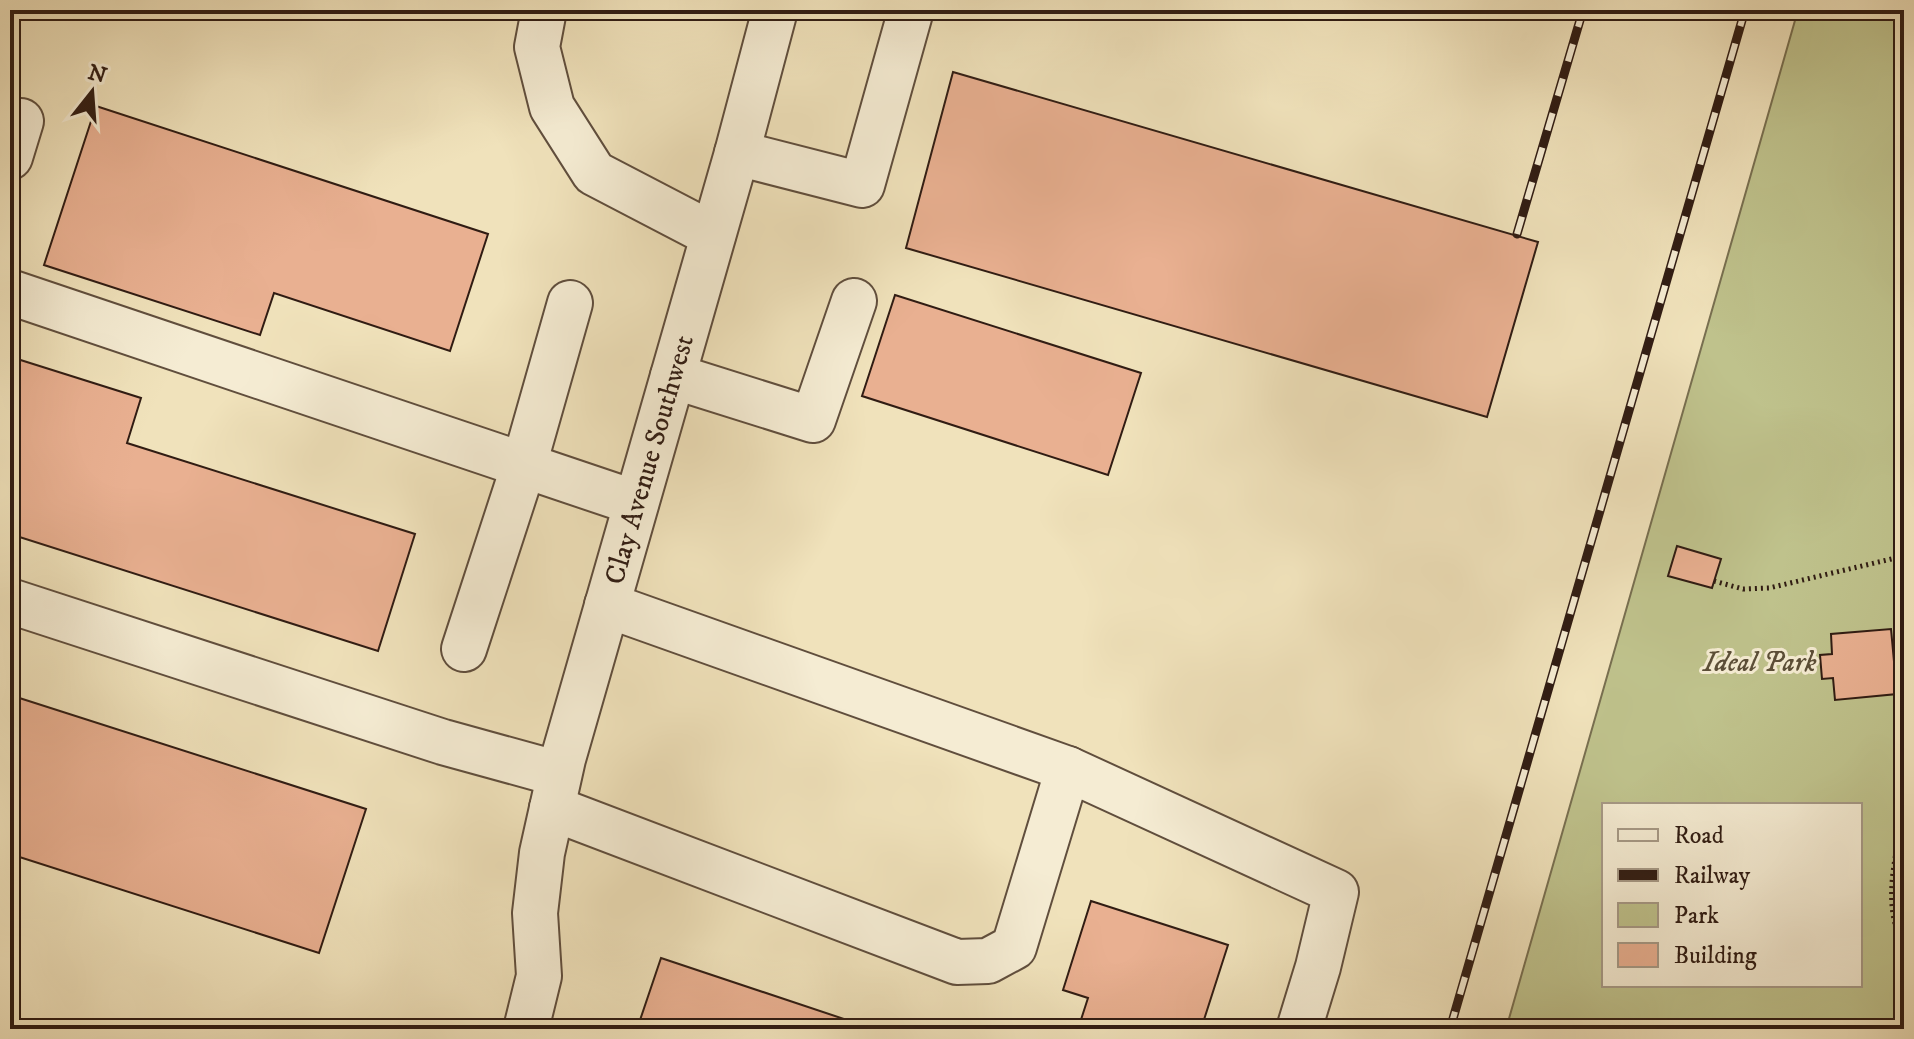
<svg xmlns="http://www.w3.org/2000/svg" width="1914" height="1039" font-family="'IM FELL DW Pica',serif">
  <rect width="100%" height="100%" fill="#f0e2bb"/>
  <filter id="stains"><feTurbulence type="fractalNoise" baseFrequency=".0025" numOctaves="4"/><feColorMatrix values="0 0 0 0 .2 0 0 0 0 .09 0 0 0 0 .02 0 0 0 .5 -.17"/></filter>
  <radialGradient id="worn" r=".72"><stop offset=".6" stop-color="#630" stop-opacity="0"/><stop offset="1" stop-color="#630" stop-opacity=".3"/></radialGradient>
  <!-- green -->
  <path fill="#bfc28c" stroke="#786f50" stroke-width="2" fill-rule="evenodd" d="M 1798,10 L 1904,10 L 1904,1029 L 1506,1029 ZM 1604,805 L 1860,805 L 1860,985 L 1604,985 Z"/>
  <!-- building -->
  <g fill="#e9b091" stroke="#301c13" stroke-width="2">
    <path d="M 953,72 L 1538,242 L 1487,417 L 906,248 Z"/>
    <path d="M 96,106 L 488,234 L 450,351 L 274,293 L 260,335 L 44,265 Z"/>
    <path d="M 895,295 L 1141,373 L 1108,475 L 862,396 Z"/>
    <path d="M 11,357 L 141,398 L 127,443 L 415,534 L 378,651 L 10,534 Z"/>
    <path d="M 1677,546 L 1721,559 L 1712,588 L 1668,576 Z"/>
    <path d="M 1891,629 L 1897,694 L 1835,700 L 1833,678 L 1822,679 L 1820,655 L 1832,654 L 1831,634 Z"/>
    <path d="M 10,695 L 366,809 L 319,953 L 10,854 Z"/>
    <path d="M 1091,901 L 1228,945 L 1201,1029 L 1078,1029 L 1088,998 L 1063,990 Z"/>
    <path d="M 661,958 L 862,1025 L 860,1029 L 637,1029 Z"/>
  </g>
  <g fill="none" stroke-linecap="round" stroke-linejoin="round">
    <defs>
      <g id="minor">
        <path d="M 544,10 L 537,47 L 552,107 L 594,173 L 713,235"/>
        <path d="M 737,153 L 862,185 L 911,10"/>
        <path d="M 10,157 L 21,121"/>
        <path d="M 10,292 L 636,503"/>
        <path d="M 673,376 L 813,420 L 854,301"/>
        <path d="M 10,601 L 443,742 L 559,774"/>
        <path d="M 607,605 L 1068,769"/>
        <path d="M 464,649 L 524,465 L 570,303"/>
        <path d="M 552,808 L 957,962 L 988,961 L 1014,947 L 1068,769 L 1336,892 L 1318,967 L 1299,1029"/>
        <path id="s1" d="M 526,1029 L 539,976 L 535,913 L 542,853 L 563,759 L 737,153 L 775,10"/>
      </g>
    </defs>
    <!-- minor casing -->
    <use href="#minor" stroke="#604e3d" stroke-width="48"/>
    <!-- path -->
    <g stroke="#301c13" stroke-width="5" stroke-dasharray="2 4" stroke-linecap="butt">
      <path d="M 1714,581 L 1743,589 L 1769,588 L 1904,556"/>
      <path d="M 1894,660 L 1904,659"/>
      <path d="M 1904,809 C 1897,854 1880,904 1904,946"/>
    </g>
    <!-- minor -->
    <use href="#minor" stroke="#f5ecd3" stroke-width="44"/>
    <defs>
      <g id="rail">
        <path d="M 1517,234 L 1583,10"/>
        <path d="M 1450,1029 L 1745,10"/>
      </g>
    </defs>
    <!-- rail casing -->
    <use href="#rail" stroke="#301c13" stroke-width="9"/>
    <!-- rail -->
    <use href="#rail" stroke="#f5ecd3" stroke-width="6" stroke-dasharray="18" stroke-linecap="butt"/>
  </g>
  <g text-anchor="middle" dominant-baseline="central" stroke-width="6" stroke-linejoin="round" paint-order="stroke">
    <!-- street labels -->
    <g font-size="28" fill="#301c13" stroke="#f5ecd3">
      <text stroke="none"><textPath href="#s1" startOffset="586">Clay Avenue Southwest</textPath></text>
    </g>
    <!-- park labels -->
    <g font-size="28" font-style="italic" fill="#5b4e37" stroke="#f5ecd3">
      <text x="1760" y="662">Ideal Park</text>
    </g>
  </g>
  <!-- margin -->
  <rect width="1914" height="1039" fill="none" stroke="#f0e2bb" stroke-width="40"/>
  <rect x="12" y="12" width="1890" height="1015" fill="none" stroke="#301c13" stroke-width="4"/>
  <rect x="20" y="20" width="1874" height="999" fill="none" stroke="#301c13" stroke-width="2"/>
  <!-- legend -->
  <rect x="1602" y="803" width="260" height="184" fill="#f5ecd3" stroke="#a69986" stroke-width="2"/>
  <rect x="1618" y="829" width="40" height="12" fill="#f5ecd3" stroke="#a69986" stroke-width="2"/>
  <text x="1674" y="843" font-size="24" fill="#301c13">Road</text>
  <rect x="1618" y="869" width="40" height="12" fill="#301c13" stroke="#a69986" stroke-width="2"/>
  <text x="1674" y="883" font-size="24" fill="#301c13">Railway</text>
  <rect x="1618" y="903" width="40" height="24" fill="#bfc28c" stroke="#a69986" stroke-width="2"/>
  <text x="1674" y="923" font-size="24" fill="#301c13">Park</text>
  <rect x="1618" y="943" width="40" height="24" fill="#e9b091" stroke="#a69986" stroke-width="2"/>
  <text x="1674" y="963" font-size="24" fill="#301c13">Building</text>
  <!-- north arrow -->
  <g transform="translate(92 92) rotate(17)" stroke="#f5ecd3" stroke-width="6" paint-order="stroke">
  <path d="M0-6L14 30L0 20L-14 30Z" fill="#301c13"/>
  <text y="-12" font-size="22" font-weight="bold" text-anchor="middle" fill="#301c13">N</text>
  </g>
  <rect width="100%" height="100%" filter="url(#stains)"/>
  <rect width="100%" height="100%" fill="url(#worn)"/>
</svg>
